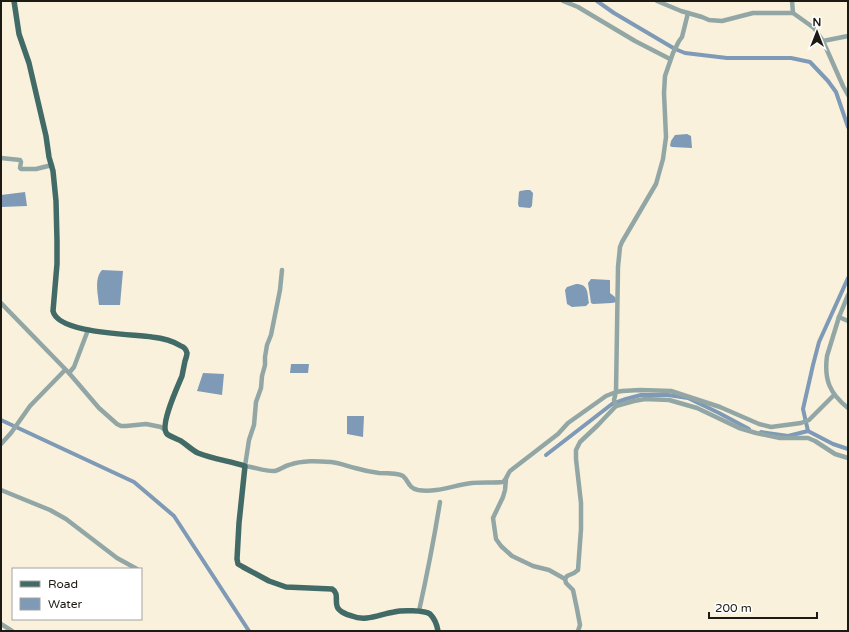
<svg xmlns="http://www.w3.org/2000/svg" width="849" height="632" font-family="'Varela Round',sans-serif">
  <rect width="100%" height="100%" fill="#f9f1db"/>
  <!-- water -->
  <g fill="#7e9ab7">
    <path d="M 687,134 L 691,136 L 692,148 L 672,147 L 670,146 L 671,141 L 675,135 Z"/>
    <path d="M 526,190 L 530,190 L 533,193 L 532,206 L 530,208 L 519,207 L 518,204 L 519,192 L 520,191 Z"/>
    <path d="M 25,192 L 27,206 L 1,207 L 1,195 Z"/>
    <path d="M 102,270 L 123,271 L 120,305 L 99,305 C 98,293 94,279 102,270 Z"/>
    <path d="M 591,279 L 610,280 L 610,293 L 615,297 L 617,302 L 612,303 L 593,304 L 591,303 L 588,283 Z"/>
    <path d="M 576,284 C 589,284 587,293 589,303 L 586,306 L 572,307 L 567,304 L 565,290 L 567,287 Z"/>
    <path d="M 291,364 L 309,364 L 308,373 L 290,373 Z"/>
    <path d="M 203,373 L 224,374 L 222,395 L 197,391 Z"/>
    <path d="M 347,416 L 364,416 L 363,437 L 347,434 Z"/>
  </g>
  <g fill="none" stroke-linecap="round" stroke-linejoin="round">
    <!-- canal -->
    <g stroke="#7e9ab7" stroke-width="4">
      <path d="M 597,1 L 614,13 L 675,49 L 685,53 L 727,58 L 791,58 L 810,62 L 828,81 L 836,92 L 848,127"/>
      <path d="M 1,420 L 134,482 L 174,516 L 249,631"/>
      <path d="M 808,431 L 803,409 L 813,365 L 819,342 L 848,278"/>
      <path d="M 761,432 L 788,436 L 808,431 L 833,444 L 848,449"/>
      <path d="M 546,455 L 612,404 L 626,399 L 641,395 L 668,395 L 688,398 L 719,413 L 749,429"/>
    </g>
    <!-- minor -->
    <g stroke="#92a7a5" stroke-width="4.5">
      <path d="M 563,1 L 578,7 L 635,41 L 670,59"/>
      <path d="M 657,1 L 681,11 L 702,17 L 709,20 L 722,21 L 753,13 L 793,13 L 814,28 L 823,41 L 843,86 L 848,95"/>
      <path d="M 792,1 L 793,13"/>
      <path d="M 823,41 L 848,36"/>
      <path d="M 1,158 L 20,160 L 21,162 L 20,168 L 21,169 L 36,169 L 52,165"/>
      <path d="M 282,270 L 280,290 L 271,335 L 267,345 L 265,357 L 265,365 L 262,376 L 261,388 L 256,402 L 254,425 L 249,440 L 245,466 C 254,467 267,472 275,471 C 280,470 284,466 289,465 C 303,460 317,461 331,462 C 340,463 347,466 355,468 C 362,470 371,472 379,473 C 384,473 398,473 403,476 C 409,481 408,488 418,490 C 437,493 454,485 472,483 C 482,482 493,483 503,482 C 507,479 507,475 510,471 L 558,434 L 568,423 L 606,396 L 616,392 L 618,267 L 620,247 L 622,242 L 656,184 L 663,159 L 666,137 L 664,93 L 665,76 L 673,53 L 679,41 L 682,37 L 688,13"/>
      <path d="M 848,295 L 839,317 L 827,356 C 824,379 829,393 848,408"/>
      <path d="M 1,303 L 69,373 L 99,408 L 117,424 L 121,426 L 126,426 L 146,424 L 161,427 L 165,430"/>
      <path d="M 839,317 L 848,321"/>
      <path d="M 69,373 L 74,367 L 88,330"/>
      <path d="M 616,406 L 614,400 L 616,392 L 622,391 L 640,390 L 671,391 L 720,407 L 759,424 L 771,427 L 801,423 L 809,420 L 834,395"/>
      <path d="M 1,444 L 11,433 L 30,406 L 65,370"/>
      <path d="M 506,479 L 505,490 L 503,497 L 493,518 L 496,539 L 501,546 L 512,556 L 533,566 L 549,570 L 565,579"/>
      <path d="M 1,490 L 50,510 L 66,519 L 117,558 L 137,569"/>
      <path d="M 419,611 C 427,575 434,539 440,502"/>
      <path d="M 1,624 L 12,631"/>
      <path d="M 578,631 L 580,625 L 577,609 L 573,590 L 566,583 L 565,579 L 567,576 L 574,573 L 578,570 L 581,529 L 581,503 L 576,459 L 576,450 L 580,442 L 598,425 L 616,406 L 634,401 L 645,399 L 669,400 L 697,408 L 739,428 L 756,433 L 780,438 L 808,438 L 815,441 L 835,454 L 848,458"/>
    </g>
    <!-- major -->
    <path stroke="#426a66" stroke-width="5.5" d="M 14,1 L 19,34 L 29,63 L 46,136 L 49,157 L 53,171 L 56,201 L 57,241 L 57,264 L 53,311 C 58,334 133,334 152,337 C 162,338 173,341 181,346 C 184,347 186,349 187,353 C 187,356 186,358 185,361 C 184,366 183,371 182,376 C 178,386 159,426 167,434 C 171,437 177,439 181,441 C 187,445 192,450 198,453 C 213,459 230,461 245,466 L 239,523 L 237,559 L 238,564 L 243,567 L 269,581 L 286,587 L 332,589 C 339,593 335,600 337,606 C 338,611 347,615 352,616 C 366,622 380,614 394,612 C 401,610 425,610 430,614 C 435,619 437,625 438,631"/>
  </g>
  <!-- border -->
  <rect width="849" height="632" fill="none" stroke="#1c1a12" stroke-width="4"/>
  <!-- legend -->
  <rect x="12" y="568" width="130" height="52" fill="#ffffff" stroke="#a4a3a0"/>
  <rect x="20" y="581" width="20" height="6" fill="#426a66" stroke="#a4a3a0"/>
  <text x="48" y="588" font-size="12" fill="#1c1a12">Road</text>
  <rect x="20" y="598" width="20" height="12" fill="#7e9ab7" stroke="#a4a3a0"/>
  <text x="48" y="608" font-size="12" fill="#1c1a12">Water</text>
  <!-- north arrow -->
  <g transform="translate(817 32)" stroke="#ffffff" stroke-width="3" paint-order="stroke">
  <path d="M0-3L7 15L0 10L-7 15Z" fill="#1c1a12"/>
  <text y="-6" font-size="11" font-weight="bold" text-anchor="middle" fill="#1c1a12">N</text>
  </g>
  <!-- scale -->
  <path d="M709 612v6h108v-6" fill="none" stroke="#1c1a12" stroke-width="2"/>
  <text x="715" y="612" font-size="12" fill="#1c1a12" stroke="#ffffff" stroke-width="3" paint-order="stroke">200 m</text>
</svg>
